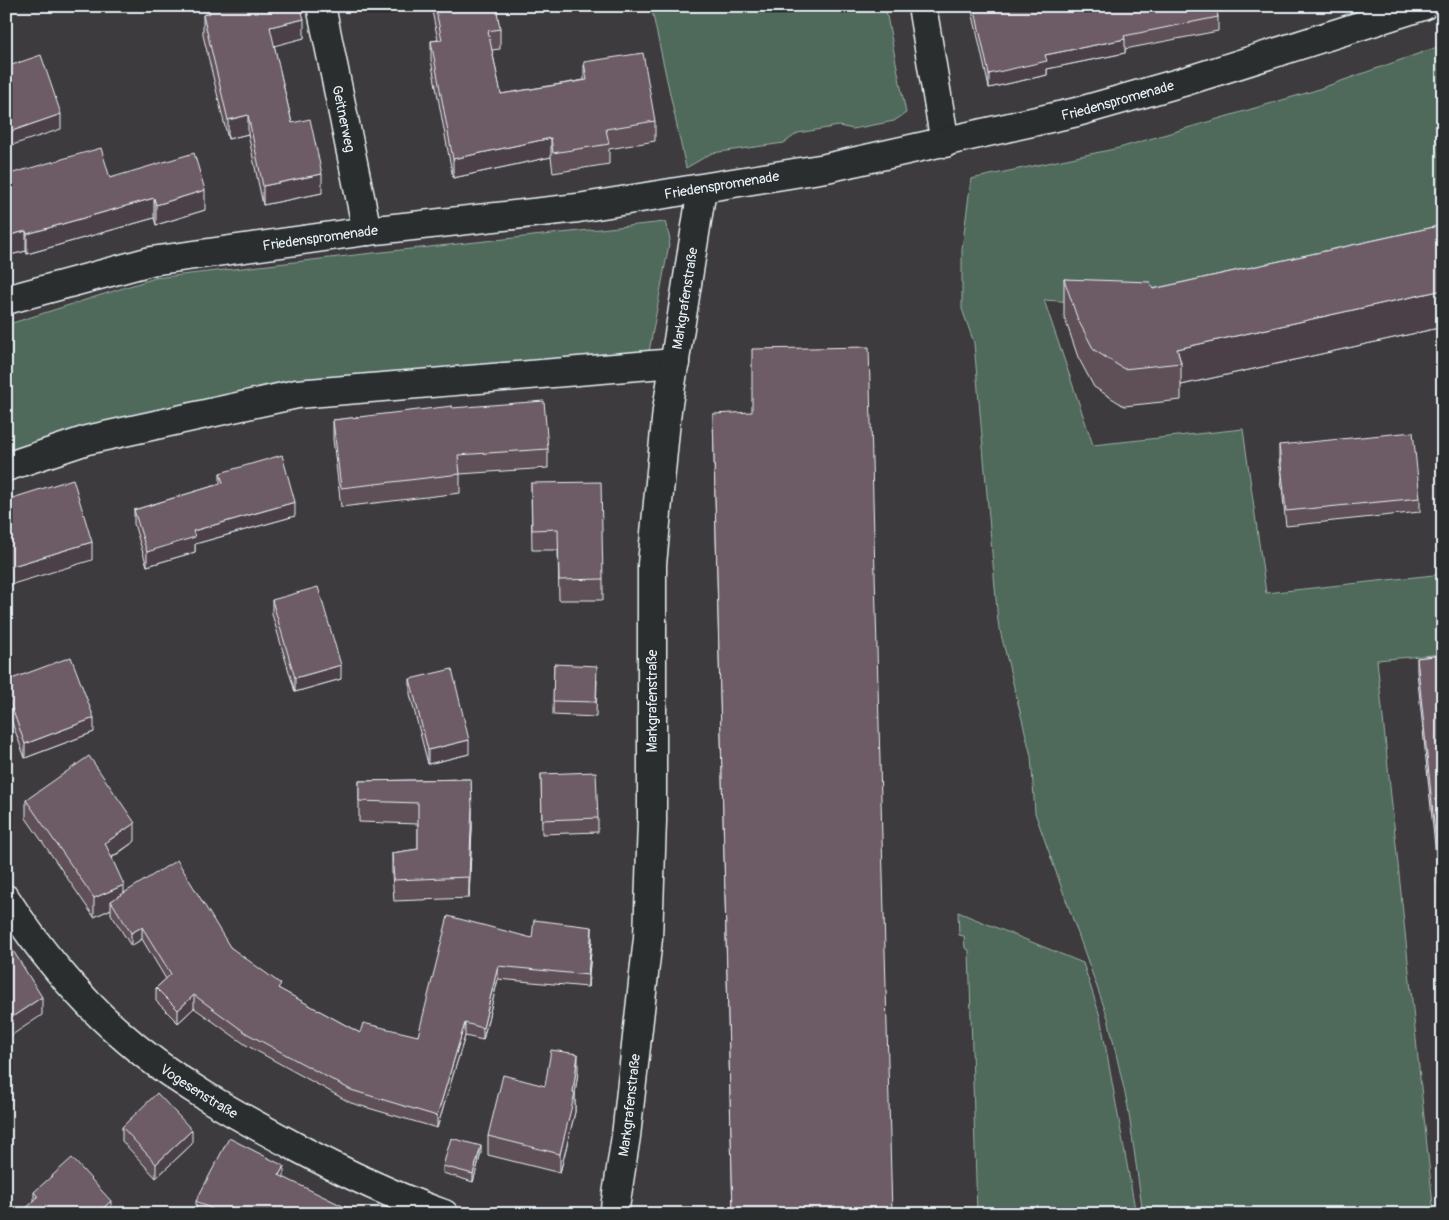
<svg xmlns="http://www.w3.org/2000/svg" width="1449" height="1220" font-family="Pangolin,sans-serif">
  <rect width="100%" height="100%" fill="#3e3b3e"/>
  <filter id="ink" filterUnits="userSpaceOnUse"><feTurbulence type="fractalNoise" baseFrequency=".02" numOctaves="2"/><feDisplacementMap in="SourceGraphic" scale="10" xChannelSelector="R" yChannelSelector="G"/><feConvolveMatrix kernelMatrix="1 2 1 2 8 2 1 2 1" color-interpolation-filters="sRGB"/></filter>
  <g filter="url(#ink)">
    <!-- green -->
    <g fill="#4f6b5a" stroke="#9caea9">
      <path d="M 651,6 L 885,6 L 906,113 L 894,121 L 853,129 L 839,126 L 798,133 L 784,143 L 712,153 L 686,168 Z"/>
      <path d="M 1443,45 L 1443,248 L 1169,308 L 1044,300 L 1093,445 L 1243,429 L 1266,593 L 1443,574 L 1443,654 L 1377,660 L 1434,1214 L 1143,1214 L 1128,1107 L 1108,1018 L 1035,813 L 1031,756 L 998,622 L 974,343 L 962,309 L 962,249 L 971,179 L 1119,148 L 1313,91 Z"/>
      <path d="M 665,222 L 670,239 L 649,352 L 296,381 L 6,455 L 6,325 L 155,278 L 373,253 Z"/>
      <path d="M 958,912 L 1083,963 L 1100,1016 L 1136,1214 L 977,1214 L 969,950 L 965,948 L 964,936 L 959,935 Z"/>
    </g>
    <g fill="none" stroke-linecap="round" stroke-linejoin="round">
      <defs>
        <g id="street">
          <path id="s1" d="M 321,6 L 367,231"/>
          <path d="M 6,467 L 87,440 L 297,394 L 675,363"/>
          <path id="s2" d="M 6,899 C 36,946 76,995 118,1032 C 170,1079 234,1114 296,1147 C 343,1172 393,1196 444,1214"/>
          <path id="s3" d="M 614,1214 L 626,1136 L 648,938 L 652,821 L 652,564 L 667,410 L 702,189"/>
        </g>
        <g id="secondary">
          <path d="M 922,6 L 945,143"/>
          <path id="s4" d="M 6,300 L 151,261 L 367,231 L 578,208 L 826,168 L 1077,112 L 1186,81 L 1423,6"/>
        </g>
      </defs>
      <!-- street casing -->
      <use href="#street" stroke="#e8f1f8" stroke-width="31"/>
      <!-- secondary casing -->
      <use href="#secondary" stroke="#e8f1f8" stroke-width="31"/>
      <!-- street -->
      <use href="#street" stroke="#2a2d2e" stroke-width="28"/>
      <!-- secondary -->
      <use href="#secondary" stroke="#2a2d2e" stroke-width="28"/>
    </g>
    <!-- wall -->
    <g fill="#5e4f57" stroke="#e8f1f8">
      <path d="M 203,6 L 300,6 L 304,38 L 274,45 L 292,123 L 322,193 L 263,205 L 248,134 L 228,139 L 203,35 L 203,15 L 205,15 Z"/>
      <path d="M 431,6 L 496,6 L 500,29 L 500,49 L 492,50 L 501,94 L 584,80 L 584,62 L 655,121 L 655,141 L 609,149 L 609,164 L 553,173 L 551,157 L 453,178 L 431,60 L 431,41 L 438,40 Z"/>
      <path d="M 971,6 L 1216,6 L 1218,17 L 1218,31 L 1125,49 L 1125,53 L 1047,69 L 1047,75 L 989,88 Z"/>
      <path d="M 6,175 L 110,178 L 205,210 L 156,225 L 154,218 L 27,254 L 26,251 L 6,256 Z"/>
      <path d="M 1443,225 L 1443,327 L 1181,385 L 1181,400 L 1124,406 L 1094,387 L 1078,357 L 1064,316 L 1064,279 L 1153,289 Z"/>
      <path d="M 452,408 L 548,449 L 548,468 L 460,474 L 460,493 L 341,507 L 333,439 L 333,420 Z"/>
      <path d="M 713,414 L 892,1214 L 733,1214 Z"/>
      <path d="M 1279,445 L 1420,498 L 1420,512 L 1286,526 L 1279,459 Z"/>
      <path d="M 220,473 L 295,516 L 195,544 L 195,552 L 147,566 L 134,524 L 134,510 L 220,484 Z"/>
      <path d="M 531,483 L 603,579 L 603,600 L 559,600 L 558,550 L 532,550 Z"/>
      <path d="M 272,600 L 341,679 L 295,692 L 272,614 Z"/>
      <path d="M 1443,655 L 1443,894 L 1440,895 L 1417,672 L 1417,658 Z"/>
      <path d="M 554,664 L 597,680 L 596,717 L 553,715 Z"/>
      <path d="M 410,679 L 469,754 L 428,764 L 410,694 Z"/>
      <path d="M 6,681 L 94,732 L 25,758 L 6,706 Z"/>
      <path d="M 541,774 L 598,818 L 598,832 L 542,834 Z"/>
      <path d="M 471,779 L 472,828 L 469,898 L 394,901 L 392,874 L 392,853 L 418,849 L 418,824 L 359,822 L 359,781 Z"/>
      <path d="M 26,800 L 135,841 L 112,858 L 124,893 L 230,947 L 281,990 L 360,1033 L 418,1036 L 532,938 L 592,940 L 588,987 L 498,979 L 483,1040 L 465,1036 L 437,1128 L 351,1103 L 246,1045 L 194,1008 L 178,1023 L 156,1001 L 156,988 L 166,979 L 142,939 L 131,946 L 111,914 L 111,909 L 94,917 L 26,818 Z"/>
      <path d="M 578,1072 L 575,1093 L 575,1112 L 560,1173 L 488,1155 L 488,1136 L 545,1086 Z"/>
      <path d="M 122,1127 L 192,1144 L 156,1178 L 122,1141 Z"/>
      <path d="M 481,1153 L 473,1182 L 443,1173 L 443,1166 Z"/>
      <path d="M 284,1178 L 351,1214 L 196,1214 L 196,1201 Z"/>
      <path d="M 34,1192 L 111,1214 L 34,1201 Z"/>
    </g>
    <!-- shaded-wall -->
    <g fill="#4c4047" stroke="#e8f1f8">
      <path d="M 1269,6 L 1278,6 L 1269,8 Z"/>
      <path d="M 304,19 L 304,38 L 270,47 L 270,27 Z"/>
      <path d="M 1125,39 L 1125,53 L 1047,69 L 1047,75 L 989,88 L 989,74 L 1045,55 Z"/>
      <path d="M 61,114 L 61,129 L 6,147 L 6,133 Z"/>
      <path d="M 248,115 L 248,134 L 228,139 L 228,120 Z"/>
      <path d="M 551,138 L 551,157 L 453,178 L 453,159 Z"/>
      <path d="M 322,174 L 322,193 L 263,205 L 263,186 Z"/>
      <path d="M 205,190 L 205,210 L 156,225 L 156,205 Z"/>
      <path d="M 154,198 L 154,218 L 27,254 L 27,234 Z"/>
      <path d="M 26,231 L 26,251 L 6,256 L 6,236 Z"/>
      <path d="M 1443,290 L 1443,327 L 1181,385 L 1181,363 L 1177,349 Z"/>
      <path d="M 295,502 L 295,516 L 195,544 L 195,552 L 147,566 L 147,552 L 193,531 Z"/>
      <path d="M 92,542 L 92,560 L 6,586 L 6,568 Z"/>
      <path d="M 341,665 L 341,679 L 295,692 L 295,678 Z"/>
      <path d="M 94,718 L 94,732 L 25,758 L 25,744 Z"/>
      <path d="M 469,740 L 469,754 L 428,764 L 428,750 Z"/>
      <path d="M 472,807 L 472,828 L 469,898 L 469,877 Z"/>
      <path d="M 135,823 L 135,841 L 105,862 L 105,843 Z"/>
      <path d="M 124,885 L 124,903 L 111,901 L 111,909 L 94,917 L 94,898 Z"/>
      <path d="M 142,927 L 142,939 L 131,946 L 131,933 Z"/>
      <path d="M 592,927 L 592,940 L 588,987 L 588,975 Z"/>
      <path d="M 498,966 L 498,979 L 483,1040 L 483,1028 Z"/>
      <path d="M 194,995 L 194,1008 L 178,1023 L 178,1010 Z"/>
      <path d="M 42,997 L 42,1015 L 6,1039 L 6,1021 Z"/>
      <path d="M 465,1023 L 465,1036 L 437,1128 L 437,1116 Z"/>
      <path d="M 578,1054 L 578,1072 L 575,1094 L 575,1112 L 560,1173 L 560,1154 L 573,1092 Z"/>
      <path d="M 192,1130 L 192,1144 L 156,1178 L 156,1164 Z"/>
      <path d="M 481,1146 L 481,1153 L 473,1182 L 473,1174 Z"/>
      <path d="M 284,1166 L 284,1180 L 279,1175 Z"/>
      <path d="M 111,1201 L 111,1214 L 97,1214 Z"/>
    </g>
    <!-- building -->
    <g fill="#6d5c65" stroke="#e8f1f8">
      <path d="M 208,6 L 300,6 L 304,19 L 270,27 L 292,123 L 310,119 L 322,174 L 263,186 L 248,115 L 228,120 L 203,15 L 210,13 Z"/>
      <path d="M 435,6 L 496,6 L 500,29 L 488,31 L 501,94 L 587,80 L 584,62 L 643,53 L 655,121 L 606,129 L 609,144 L 553,153 L 551,138 L 453,159 L 431,41 L 442,40 Z"/>
      <path d="M 974,6 L 1216,6 L 1218,17 L 1124,36 L 1125,39 L 1045,55 L 1047,61 L 989,74 Z"/>
      <path d="M 41,55 L 61,114 L 6,133 L 6,67 Z"/>
      <path d="M 101,148 L 110,178 L 194,153 L 205,190 L 156,205 L 154,198 L 27,234 L 26,231 L 6,236 L 6,175 Z"/>
      <path d="M 1443,225 L 1443,290 L 1177,349 L 1181,363 L 1124,369 L 1094,350 L 1078,320 L 1064,279 L 1150,282 L 1153,289 Z"/>
      <path d="M 869,347 L 892,1214 L 733,1214 L 713,414 L 752,412 L 752,349 Z"/>
      <path d="M 544,401 L 548,449 L 458,455 L 460,474 L 341,488 L 333,420 L 452,406 L 452,408 Z"/>
      <path d="M 1413,432 L 1420,498 L 1286,511 L 1279,445 Z"/>
      <path d="M 282,455 L 295,502 L 193,531 L 195,537 L 147,552 L 134,510 L 223,483 L 220,473 Z"/>
      <path d="M 73,479 L 92,542 L 6,568 L 6,500 Z"/>
      <path d="M 601,482 L 603,579 L 559,580 L 558,529 L 532,530 L 531,483 Z"/>
      <path d="M 318,587 L 341,665 L 295,678 L 272,600 Z"/>
      <path d="M 1443,655 L 1443,880 L 1440,881 L 1417,658 Z"/>
      <path d="M 71,657 L 94,718 L 25,744 L 6,692 L 6,681 Z"/>
      <path d="M 554,664 L 597,666 L 596,702 L 553,701 Z"/>
      <path d="M 452,669 L 469,740 L 428,750 L 410,679 Z"/>
      <path d="M 89,756 L 135,823 L 105,843 L 124,885 L 94,898 L 26,800 Z"/>
      <path d="M 596,772 L 598,818 L 542,820 L 541,774 Z"/>
      <path d="M 471,779 L 472,807 L 469,877 L 394,880 L 392,853 L 418,849 L 418,803 L 359,801 L 359,781 Z"/>
      <path d="M 177,860 L 230,947 L 281,984 L 278,988 L 360,1033 L 363,1023 L 418,1036 L 448,916 L 532,938 L 534,920 L 592,927 L 588,975 L 498,966 L 483,1028 L 465,1023 L 437,1116 L 351,1090 L 246,1033 L 194,995 L 178,1010 L 156,988 L 171,974 L 142,927 L 131,933 L 111,901 Z"/>
      <path d="M 6,941 L 7,941 L 42,997 L 6,1021 Z"/>
      <path d="M 551,1050 L 578,1054 L 573,1092 L 575,1093 L 560,1154 L 488,1136 L 503,1075 L 545,1086 Z"/>
      <path d="M 157,1093 L 192,1130 L 156,1164 L 122,1127 Z"/>
      <path d="M 229,1138 L 284,1166 L 279,1175 L 351,1210 L 349,1214 L 221,1214 L 196,1201 Z"/>
      <path d="M 451,1138 L 481,1146 L 473,1174 L 443,1166 Z"/>
      <path d="M 72,1158 L 111,1201 L 97,1214 L 20,1214 L 38,1197 L 34,1192 Z"/>
    </g>
  </g>
  <g text-anchor="middle" dominant-baseline="central" stroke-width="4" stroke-linejoin="round" paint-order="stroke">
    <!-- street labels -->
    <g font-size="14" fill="#e8f1f8" stroke="#2a2d2e">
      <text stroke="none"><textPath href="#s4" startOffset="1131">Friedenspromenade</textPath></text>
      <text stroke="none"><textPath href="#s1" startOffset="115">Geitnerweg</textPath></text>
      <text stroke="none"><textPath href="#s4" startOffset="726">Friedenspromenade</textPath></text>
      <text stroke="none"><textPath href="#s4" startOffset="321">Friedenspromenade</textPath></text>
      <text stroke="none"><textPath href="#s3" startOffset="920">Markgrafenstraße</textPath></text>
      <text transform="translate(652 701) rotate(-90)">Markgrafenstraße</text>
      <text stroke="none"><textPath href="#s2" startOffset="275">Vogesenstraße</textPath></text>
      <text stroke="none"><textPath href="#s3" startOffset="110">Markgrafenstraße</textPath></text>
    </g>
  </g>
  <!-- margin -->
  <rect width="1449" height="1220" fill="none" stroke="#2a2d2e" stroke-width="25"/>
  <rect x="12" y="12" width="1424" height="1195" fill="none" stroke="#e8f1f8" stroke-width="2" filter="url(#ink)"/>
</svg>
